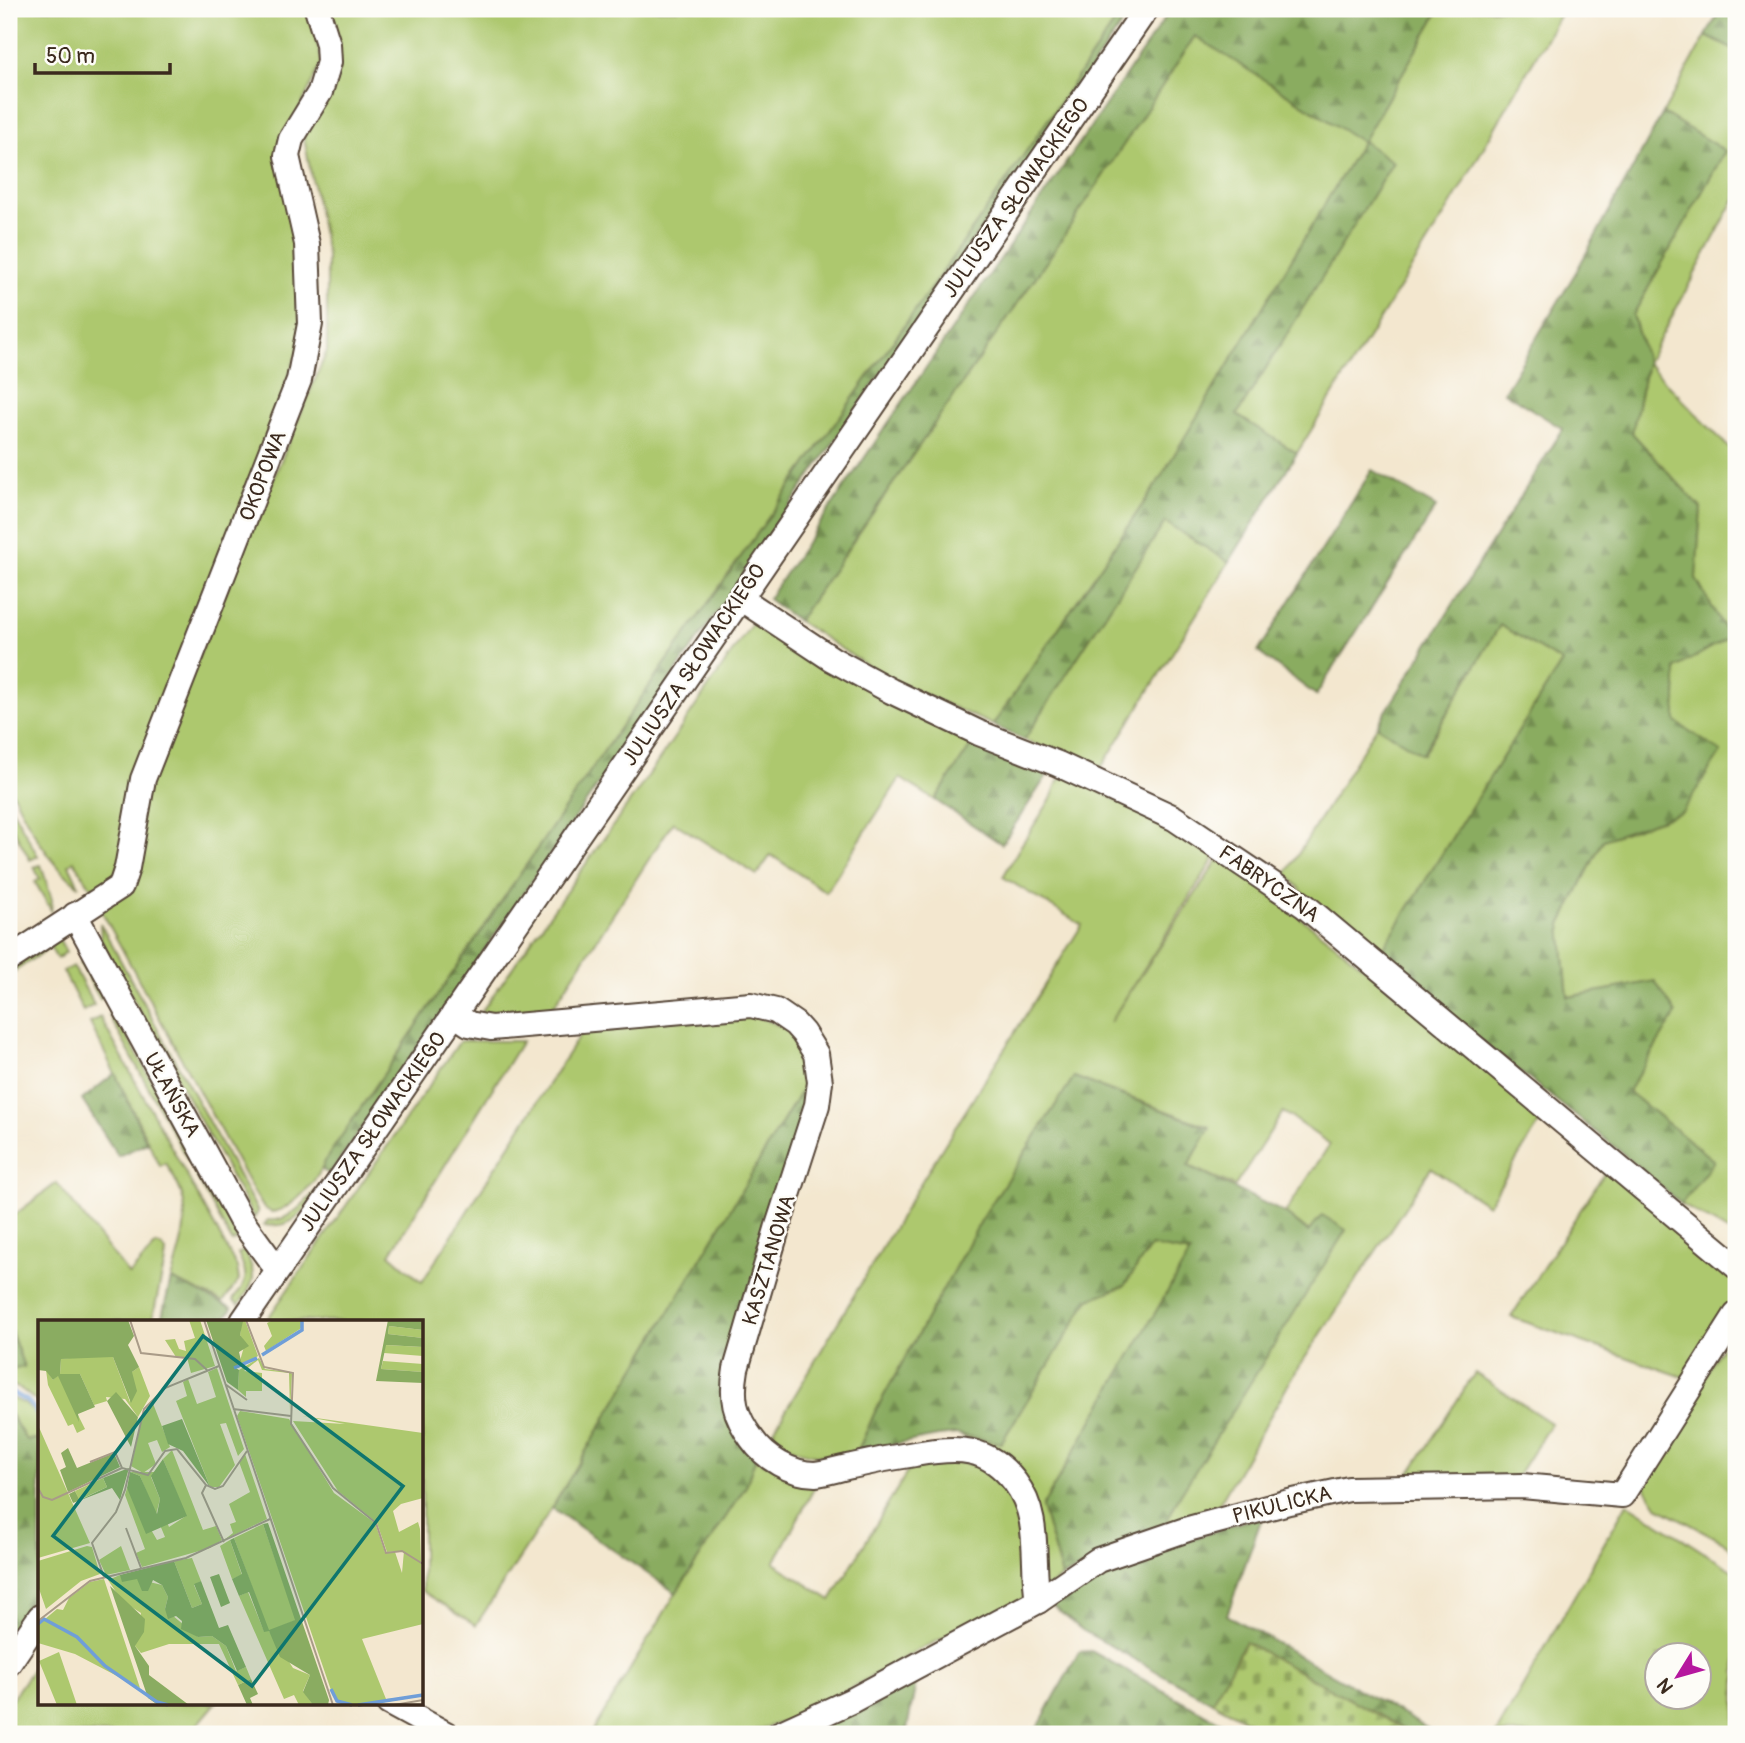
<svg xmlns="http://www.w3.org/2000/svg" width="1745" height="1743" font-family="Pangolin,sans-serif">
  <defs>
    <pattern id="forest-firs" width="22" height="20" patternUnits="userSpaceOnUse" patternTransform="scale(1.75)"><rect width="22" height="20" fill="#8aac61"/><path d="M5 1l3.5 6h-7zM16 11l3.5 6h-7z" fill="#728c4f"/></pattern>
    <pattern id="cemetery-stones" width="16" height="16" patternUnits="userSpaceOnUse" patternTransform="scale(1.75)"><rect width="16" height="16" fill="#adc86e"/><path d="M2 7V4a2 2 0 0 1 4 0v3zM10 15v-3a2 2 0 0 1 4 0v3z" fill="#8ea35a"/></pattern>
  </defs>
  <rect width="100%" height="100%" fill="#fdfcf7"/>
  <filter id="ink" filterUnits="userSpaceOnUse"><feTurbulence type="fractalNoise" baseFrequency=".0143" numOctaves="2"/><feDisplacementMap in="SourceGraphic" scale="14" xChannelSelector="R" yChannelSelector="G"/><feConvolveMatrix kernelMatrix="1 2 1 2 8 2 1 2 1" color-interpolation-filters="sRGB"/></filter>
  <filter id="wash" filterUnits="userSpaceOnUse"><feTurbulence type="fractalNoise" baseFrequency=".00686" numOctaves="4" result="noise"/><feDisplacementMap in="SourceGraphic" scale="28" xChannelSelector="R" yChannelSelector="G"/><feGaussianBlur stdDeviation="1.57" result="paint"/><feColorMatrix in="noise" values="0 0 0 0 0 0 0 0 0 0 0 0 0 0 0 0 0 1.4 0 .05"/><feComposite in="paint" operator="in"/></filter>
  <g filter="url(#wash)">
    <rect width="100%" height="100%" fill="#f3e7cf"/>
    <!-- green -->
    <g fill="#adc86e" stroke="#747946" stroke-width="2" fill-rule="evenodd">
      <path d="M 9,9 L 309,9 L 322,62 L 291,127 L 301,237 L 300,344 L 119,868 L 109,881 L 99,888 L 90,886 L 74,861 L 69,865 L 79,886 C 46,862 27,821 9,786 Z"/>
      <path d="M 325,9 L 1124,9 L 984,213 L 617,732 L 326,1159 C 319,1179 293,1210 271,1212 L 263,1207 L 252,1189 L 102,912 L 159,751 L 327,351 L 327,256 L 303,133 L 329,85 Z"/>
      <path d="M 1440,9 L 1563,9 L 1453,201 L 1297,453 L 1236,415 L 1393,162 L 1156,485 L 993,725 L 887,678 L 798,621 L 1053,252 L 1195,35 L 1362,141 Z"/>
      <path d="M 1706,36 L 1736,51 L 1736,197 L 1647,363 L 1736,455 L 1736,1236 L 1681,1204 L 1713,1161 L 1628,1091 L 1676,1014 L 1655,981 L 1568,997 L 1561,925 L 1603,840 L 1682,812 L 1676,723 L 1676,668 L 1729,637 L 1695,579 L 1701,508 L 1632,433 L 1647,363 L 1633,315 L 1725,151 L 1663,113 Z"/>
      <path d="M 1165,522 L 1229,562 L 1101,768 L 1024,740 Z"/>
      <path d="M 755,619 L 1044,765 L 1048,774 L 972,745 L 935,800 L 900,778 L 826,892 L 771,855 L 757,875 L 673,822 L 551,1010 L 498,1020 L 481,1012 L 646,779 Z"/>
      <path d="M 1500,625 L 1562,662 L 1377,958 L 1323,914 L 1286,874 L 1377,726 L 1423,754 Z"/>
      <path d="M 1068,774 L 1217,854 L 1110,1022 L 1220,857 L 1343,950 L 1544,1116 L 1488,1205 L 1431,1168 L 1295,1373 L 1215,1511 L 1163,1529 L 1309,1232 L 1285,1213 L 1330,1144 L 1283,1112 L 1235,1186 L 1188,1166 L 1210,1127 L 1074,1077 L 986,1212 L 875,1412 L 858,1451 C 818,1459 805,1457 770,1437 L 923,1179 L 1082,925 L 1003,877 L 1020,847 L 1051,799 L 1058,781 Z"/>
      <path d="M 9,803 L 38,856 L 30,860 L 9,821 Z"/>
      <path d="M 41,865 L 52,900 L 51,910 L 35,882 L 40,879 L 34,867 Z"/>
      <path d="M 100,923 L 258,1212 L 254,1218 L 101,940 Z"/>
      <path d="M 59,939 L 66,952 L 57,959 L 50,947 L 9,975 L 9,966 Z"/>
      <path d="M 83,961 L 88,963 L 104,993 L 100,999 L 80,963 Z"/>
      <path d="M 73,966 L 94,1005 L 83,1011 L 63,971 Z"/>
      <path d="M 746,1012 L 791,1030 L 813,1071 L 552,1508 L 476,1625 L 422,1591 L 422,1321 L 266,1321 L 460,1041 L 522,1041 L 390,1254 L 422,1282 L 585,1027 Z"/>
      <path d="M 115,1014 L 238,1239 L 232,1242 L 109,1015 Z"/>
      <path d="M 100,1017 L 237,1267 L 239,1280 L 223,1302 L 171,1279 C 178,1256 188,1227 184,1203 C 182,1189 173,1176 166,1163 L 160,1166 L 90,1023 Z"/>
      <path d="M 1607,1169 L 1736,1278 L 1736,1302 L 1686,1378 L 1511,1317 Z"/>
      <path d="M 326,1179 C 308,1204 300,1230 264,1225 L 268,1220 C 291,1224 312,1194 326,1179 Z"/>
      <path d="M 57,1183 L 129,1275 L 156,1245 L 163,1247 L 166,1252 L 165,1261 L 152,1321 L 40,1321 L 40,1398 L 36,1401 L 21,1389 L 9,1384 L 9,1370 L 24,1367 L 9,1326 L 9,1219 Z"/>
      <path d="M 1151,1246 L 1191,1253 L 1042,1507 L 1062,1577 L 1041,1592 L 1041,1545 L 977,1445 L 958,1434 L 1001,1443 L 1089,1299 L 1124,1286 Z"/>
      <path d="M 245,1250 C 257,1279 256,1279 239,1305 L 233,1300 C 248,1279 249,1278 238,1254 Z"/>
      <path d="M 1736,1324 L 1736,1553 L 1722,1541 L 1658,1507 L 1646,1489 L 1644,1475 Z"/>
      <path d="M 1475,1373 L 1551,1423 L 1516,1478 L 1408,1476 Z"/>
      <path d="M 9,1397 L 25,1404 L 37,1415 L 40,1439 L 26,1440 L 9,1412 Z"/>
      <path d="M 755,1459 L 817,1483 L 774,1563 L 831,1600 L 912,1464 L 934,1459 L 978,1465 L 1017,1505 L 1025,1525 L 1021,1537 L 1027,1598 L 916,1651 L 800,1717 L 743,1734 L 591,1734 L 676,1593 L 746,1486 Z"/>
      <path d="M 1627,1503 L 1736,1573 L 1736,1734 L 1496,1734 ZM 1658,1656 L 1700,1656 L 1700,1698 L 1658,1698 Z"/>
      <path d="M 40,1658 L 40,1703 L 216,1703 L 190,1734 L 9,1734 L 9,1703 Z"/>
    </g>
    <!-- forest -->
    <g fill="url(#forest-firs)" stroke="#626b40" stroke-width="2">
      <path d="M 1124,9 L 1132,9 L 330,1174 L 322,1170 L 326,1159 L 617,732 L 984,213 Z"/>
      <path d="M 1171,9 L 1440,9 L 1363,141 L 1393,162 L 1237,415 L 1297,453 L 1229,562 L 1165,522 L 1024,740 L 993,725 L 1156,485 L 1362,142 L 1195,36 L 1053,252 L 798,621 L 768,599 Z"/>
      <path d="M 1721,9 L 1736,9 L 1736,51 L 1706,36 Z"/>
      <path d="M 1663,113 L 1725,151 L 1633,315 L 1647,363 L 1632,433 L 1701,508 L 1696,579 L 1729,637 L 1676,668 L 1676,722 L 1721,752 L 1682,812 L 1603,840 L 1561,925 L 1568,997 L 1655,981 L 1676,1014 L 1628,1091 L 1714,1161 L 1681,1204 L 1620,1151 L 1377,958 L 1562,662 L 1500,625 L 1422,754 L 1377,726 L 1563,429 L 1504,392 L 1576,272 Z"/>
      <path d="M 1372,470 L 1436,507 L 1316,695 L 1258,652 Z"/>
      <path d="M 972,744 L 1048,774 L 1002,844 L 935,800 Z"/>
      <path d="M 813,1071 L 814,1095 L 727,1368 L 755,1459 L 746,1486 L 676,1593 L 552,1508 Z"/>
      <path d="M 115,1073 L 147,1143 L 118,1156 L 82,1100 Z"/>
      <path d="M 1074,1077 L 1210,1128 L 1188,1166 L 1285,1213 L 1308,1232 L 1322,1215 L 1346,1230 L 1177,1500 L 1163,1529 L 1062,1577 L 1042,1507 L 1190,1253 L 1151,1246 L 1124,1286 L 1089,1299 L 1001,1443 L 957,1434 L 938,1436 L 858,1451 L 875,1412 L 986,1212 Z"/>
      <path d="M 171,1279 L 232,1308 L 223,1321 L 161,1321 Z"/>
      <path d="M 9,1326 L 24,1367 L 10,1370 L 9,1370 Z"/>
      <path d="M 9,1412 L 26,1440 L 40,1439 L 40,1586 L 9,1632 Z"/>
      <path d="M 1263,1515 L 1227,1615 L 1437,1734 L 1413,1734 L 1245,1642 L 1212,1702 L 1082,1630 L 1048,1602 L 1092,1572 Z"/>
      <path d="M 1091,1651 L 1242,1734 L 1034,1734 L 1079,1652 Z"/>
      <path d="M 917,1678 L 906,1734 L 791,1734 Z"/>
    </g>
    <!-- cemetery -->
    <path fill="url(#cemetery-stones)" stroke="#747946" stroke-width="2" d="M 1245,1642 L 1413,1734 L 1271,1734 L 1212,1702 Z"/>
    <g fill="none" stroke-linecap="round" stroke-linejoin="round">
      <!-- stream -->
      <path stroke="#6f9ed8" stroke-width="5" d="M 9,1391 L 27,1401 L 40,1416"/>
    </g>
  </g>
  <g filter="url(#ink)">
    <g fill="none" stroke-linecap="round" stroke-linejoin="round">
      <defs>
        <g id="minor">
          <path d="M 740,598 L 832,659 L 891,691 L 979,733 L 1058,764 L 1174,818 L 1305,906 L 1736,1266"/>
          <path d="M 75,915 L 241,1220 L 271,1261 L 279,1268"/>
          <path d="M 9,959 L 121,886 L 127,868 L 143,779 L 299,380 L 310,324 L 307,244 L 287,156 L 291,139 L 320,92 L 329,62 L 328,44 L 317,9"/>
          <path d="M 454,1014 L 469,1024 L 491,1028 L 751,1005 L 776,1011 L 795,1024 L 803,1033 L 816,1054 L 820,1082 L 817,1105 L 777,1229 L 736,1369 C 731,1398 734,1415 752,1439 C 765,1458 791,1474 815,1474 C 827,1473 840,1468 852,1466 C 873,1461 894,1457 915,1454 C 957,1447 987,1445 1015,1482 C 1042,1517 1031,1561 1038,1601"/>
          <path d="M 243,1321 L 1146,9"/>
          <path d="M 9,1663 L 40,1617"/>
          <path d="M 389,1703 L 446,1734"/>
          <path d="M 779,1734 L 853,1700 L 1038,1601 L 1098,1560 L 1188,1529 L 1289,1502 L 1349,1489 L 1522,1486 L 1622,1495 L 1736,1315"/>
        </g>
      </defs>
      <!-- minor casing -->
      <use href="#minor" stroke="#574639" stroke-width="28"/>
      <!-- minor -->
      <use href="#minor" stroke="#fff" stroke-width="24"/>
    </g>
  </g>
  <g text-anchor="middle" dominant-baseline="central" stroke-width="5" stroke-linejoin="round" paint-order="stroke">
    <!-- street labels -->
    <g font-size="21" fill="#3b2a1e" stroke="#fdfcf7">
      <text transform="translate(1016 198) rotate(-55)">JULIUSZA SŁOWACKIEGO</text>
      <text transform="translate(263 476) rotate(-69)">OKOPOWA</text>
      <text transform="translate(694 665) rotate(-56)">JULIUSZA SŁOWACKIEGO</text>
      <text transform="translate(1269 884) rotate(35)">FABRYCZNA</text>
      <text transform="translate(172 1095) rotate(61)">UŁAŃSKA</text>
      <text transform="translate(373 1132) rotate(-55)">JULIUSZA SŁOWACKIEGO</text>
      <text transform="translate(769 1260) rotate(-73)">KASZTANOWA</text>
      <text transform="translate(1282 1505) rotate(-14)">PIKULICKA</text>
    </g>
  </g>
  <!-- overview -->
  <g transform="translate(38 1320)">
    <rect width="385" height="385" fill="#f3e7cf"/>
    <path d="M 151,0 L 162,0 L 177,46 L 153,53 L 149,37 L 138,37 L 127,20 L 137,19 L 141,29 L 148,31 L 146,21 L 157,18 ZM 194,0 L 207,0 L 220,36 L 200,48 L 207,23 L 202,15 L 204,0 ZM 235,0 L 263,0 L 265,7 L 228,31 L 226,26 L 234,16 L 229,3 ZM 351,6 L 385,10 L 385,18 L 350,14 ZM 347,25 L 385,27 L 385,36 L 346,33 ZM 67,34 L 75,37 L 92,82 L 94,52 L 101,47 L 112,76 L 100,97 L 87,79 L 68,77 L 69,81 L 56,85 L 42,54 L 22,54 L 23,39 ZM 221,38 L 227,49 L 252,52 L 254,54 L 252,92 L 251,53 L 224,50 L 220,40 L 206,51 L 224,53 L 224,71 L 208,71 L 208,77 L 200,70 L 201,50 ZM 345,41 L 385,44 L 385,52 L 343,49 ZM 179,48 L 206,129 L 200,136 L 188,103 L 182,104 L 197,145 L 181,167 L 172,167 L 138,81 L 149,76 L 145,62 L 150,59 L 159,84 L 178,77 L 170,52 ZM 8,50 L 15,60 L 20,55 L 47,109 L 39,113 L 35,104 L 30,106 L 10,65 ZM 114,81 L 132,127 L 124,132 L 119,120 L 110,123 L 118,144 L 105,153 L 93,146 L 105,94 ZM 202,91 L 251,99 L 296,173 L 337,203 L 347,232 L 357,232 L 364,253 L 366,231 L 349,232 L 339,203 L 300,171 L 255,101 L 307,104 L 264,96 L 385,113 L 385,178 L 363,184 L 355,191 L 361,212 L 380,202 L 382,209 L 385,304 L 324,319 L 348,379 L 385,376 L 329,385 L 301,383 L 295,376 L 199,96 ZM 0,105 L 52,223 L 0,238 ZM 134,130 L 165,210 L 178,206 L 184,220 L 172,228 L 104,247 L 98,233 L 107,229 L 87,175 L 89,168 L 119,220 L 127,217 L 122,205 L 129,202 L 131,207 L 148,196 L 125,139 ZM 207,134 L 229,199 L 186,220 L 195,213 L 192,204 L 198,202 L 191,184 L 212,172 L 201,142 ZM 92,152 L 118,152 L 113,157 L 122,179 L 118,195 L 102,156 ZM 225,204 L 258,300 L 231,311 L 255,348 L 272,355 L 265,371 L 275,385 L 261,385 L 256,375 L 246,379 L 201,276 L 210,272 L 226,311 L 230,310 L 196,218 ZM 192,220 L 204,255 L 194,259 L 182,226 ZM 49,226 L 54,227 L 62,254 L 43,261 L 8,289 L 0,266 L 0,241 ZM 83,226 L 92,250 L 68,255 L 61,240 ZM 154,238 L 163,261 L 156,265 L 164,284 L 154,288 L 136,241 ZM 82,255 L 124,265 L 130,277 L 127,289 L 160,317 L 174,316 L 188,326 L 198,351 L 208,347 L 213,359 L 200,365 L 181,324 L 131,324 L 103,333 L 97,326 L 103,293 L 84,281 L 70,260 ZM 66,259 L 102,368 L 37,334 L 0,323 L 0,305 L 19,289 L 25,290 L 31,278 L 52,262 ZM 21,332 L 39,385 L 19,385 L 1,341 Z" fill="#adc86e"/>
    <path d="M 0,0 L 90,0 L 96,16 L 90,25 L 101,47 L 94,52 L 99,71 L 93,83 L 75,37 L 23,39 L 22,54 L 42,54 L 57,87 L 40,94 L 41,102 L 20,56 L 15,60 L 8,51 L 0,50 ZM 168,0 L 205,1 L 202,15 L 211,26 L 201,32 L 204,45 L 196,47 L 201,50 L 200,70 L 189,62 ZM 350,0 L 385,0 L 385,10 L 351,6 L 350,14 L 385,18 L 385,27 L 348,25 L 343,49 L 385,52 L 385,63 L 338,61 ZM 78,72 L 100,97 L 93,127 L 69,81 ZM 144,99 L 172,167 L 145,131 L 130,124 L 124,106 ZM 30,128 L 39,148 L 76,133 L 82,147 L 30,172 L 22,150 L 28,147 L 23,133 ZM 125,139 L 149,196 L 108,214 L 89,168 L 92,152 L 102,156 L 119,194 L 122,179 L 113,156 ZM 91,148 L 82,180 L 74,168 L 35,183 L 31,174 L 37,171 L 42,180 L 69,167 L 65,158 ZM 230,203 L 291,380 L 290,385 L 275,385 L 265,372 L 272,355 L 242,337 L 231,311 L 226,312 L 211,272 L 201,276 L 194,259 L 204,254 L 192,220 L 196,218 L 231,310 L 257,300 L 225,204 ZM 136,241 L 154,288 L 164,284 L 156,264 L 163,261 L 181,308 L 190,305 L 208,347 L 199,351 L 188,326 L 174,316 L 160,317 L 143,309 L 144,301 L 138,296 L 130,299 L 127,289 L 130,277 L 124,265 L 115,260 L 110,271 L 104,271 L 99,259 L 84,262 L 82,255 ZM 181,254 L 192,283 L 183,287 L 172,257 ZM 72,266 L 107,299 L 106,312 L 97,326 L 111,346 L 111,355 L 151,385 L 120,385 L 110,378 ZM 213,359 L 220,374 L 212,378 L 215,385 L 209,385 L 200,365 Z" fill="#8aac61"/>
    <path d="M 65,158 L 69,167 L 41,180 L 37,171 Z" fill="#adc86e"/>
    <path fill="none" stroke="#6f9ed8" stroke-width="3.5" d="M 224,35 L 264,10 L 264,0M 196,48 L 219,38M 0,304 L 6,299 L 39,317 L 67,346 L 119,382 L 130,385M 293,369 L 299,381 L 314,385M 320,385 L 385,375"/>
    <path fill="none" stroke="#a99b88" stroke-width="2" d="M 92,0 L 103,33 L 157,39 L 169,50M 166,0 L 295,385M 208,0 L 226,47 L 255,53 L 253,104 L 295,168 L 338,203 L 348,233 L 364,231 L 385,244M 187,64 L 209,80M 195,89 L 253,96M 52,142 L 77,132 L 84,148 L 110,155 L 127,131 L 139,129 L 168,165 L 177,169 L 185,166 L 209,131M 168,165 L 164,173 L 186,222M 0,168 L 5,177 L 14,180 L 84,148M 88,208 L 103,248M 66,257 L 54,223 L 78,192 L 87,170 L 106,89 L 127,68 L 181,46M 0,301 L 52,261 L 148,238 L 232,199M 356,385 L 385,380"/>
    <path fill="#0f766e" fill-opacity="0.15" stroke="#0f766e" stroke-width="3.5" d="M 165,16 L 365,166 L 214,366 L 15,216 Z"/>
    <rect width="385" height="385" fill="none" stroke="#3b2a1e" stroke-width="3.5"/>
  </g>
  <!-- margin -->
  <rect width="1745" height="1743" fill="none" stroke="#fdfcf7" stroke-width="35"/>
  <!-- north arrow -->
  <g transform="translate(1678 1676) rotate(233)"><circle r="33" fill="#fdfcf7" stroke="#afa8a0" stroke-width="2"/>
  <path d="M0-5L12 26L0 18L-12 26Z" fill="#b5179e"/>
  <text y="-10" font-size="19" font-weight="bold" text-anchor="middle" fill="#3b2a1e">N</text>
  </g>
  <!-- scale -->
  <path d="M35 63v10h135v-10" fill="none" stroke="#3b2a1e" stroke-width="3.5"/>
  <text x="46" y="63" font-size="21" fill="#3b2a1e" stroke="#fdfcf7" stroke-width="5" paint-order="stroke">50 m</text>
</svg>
